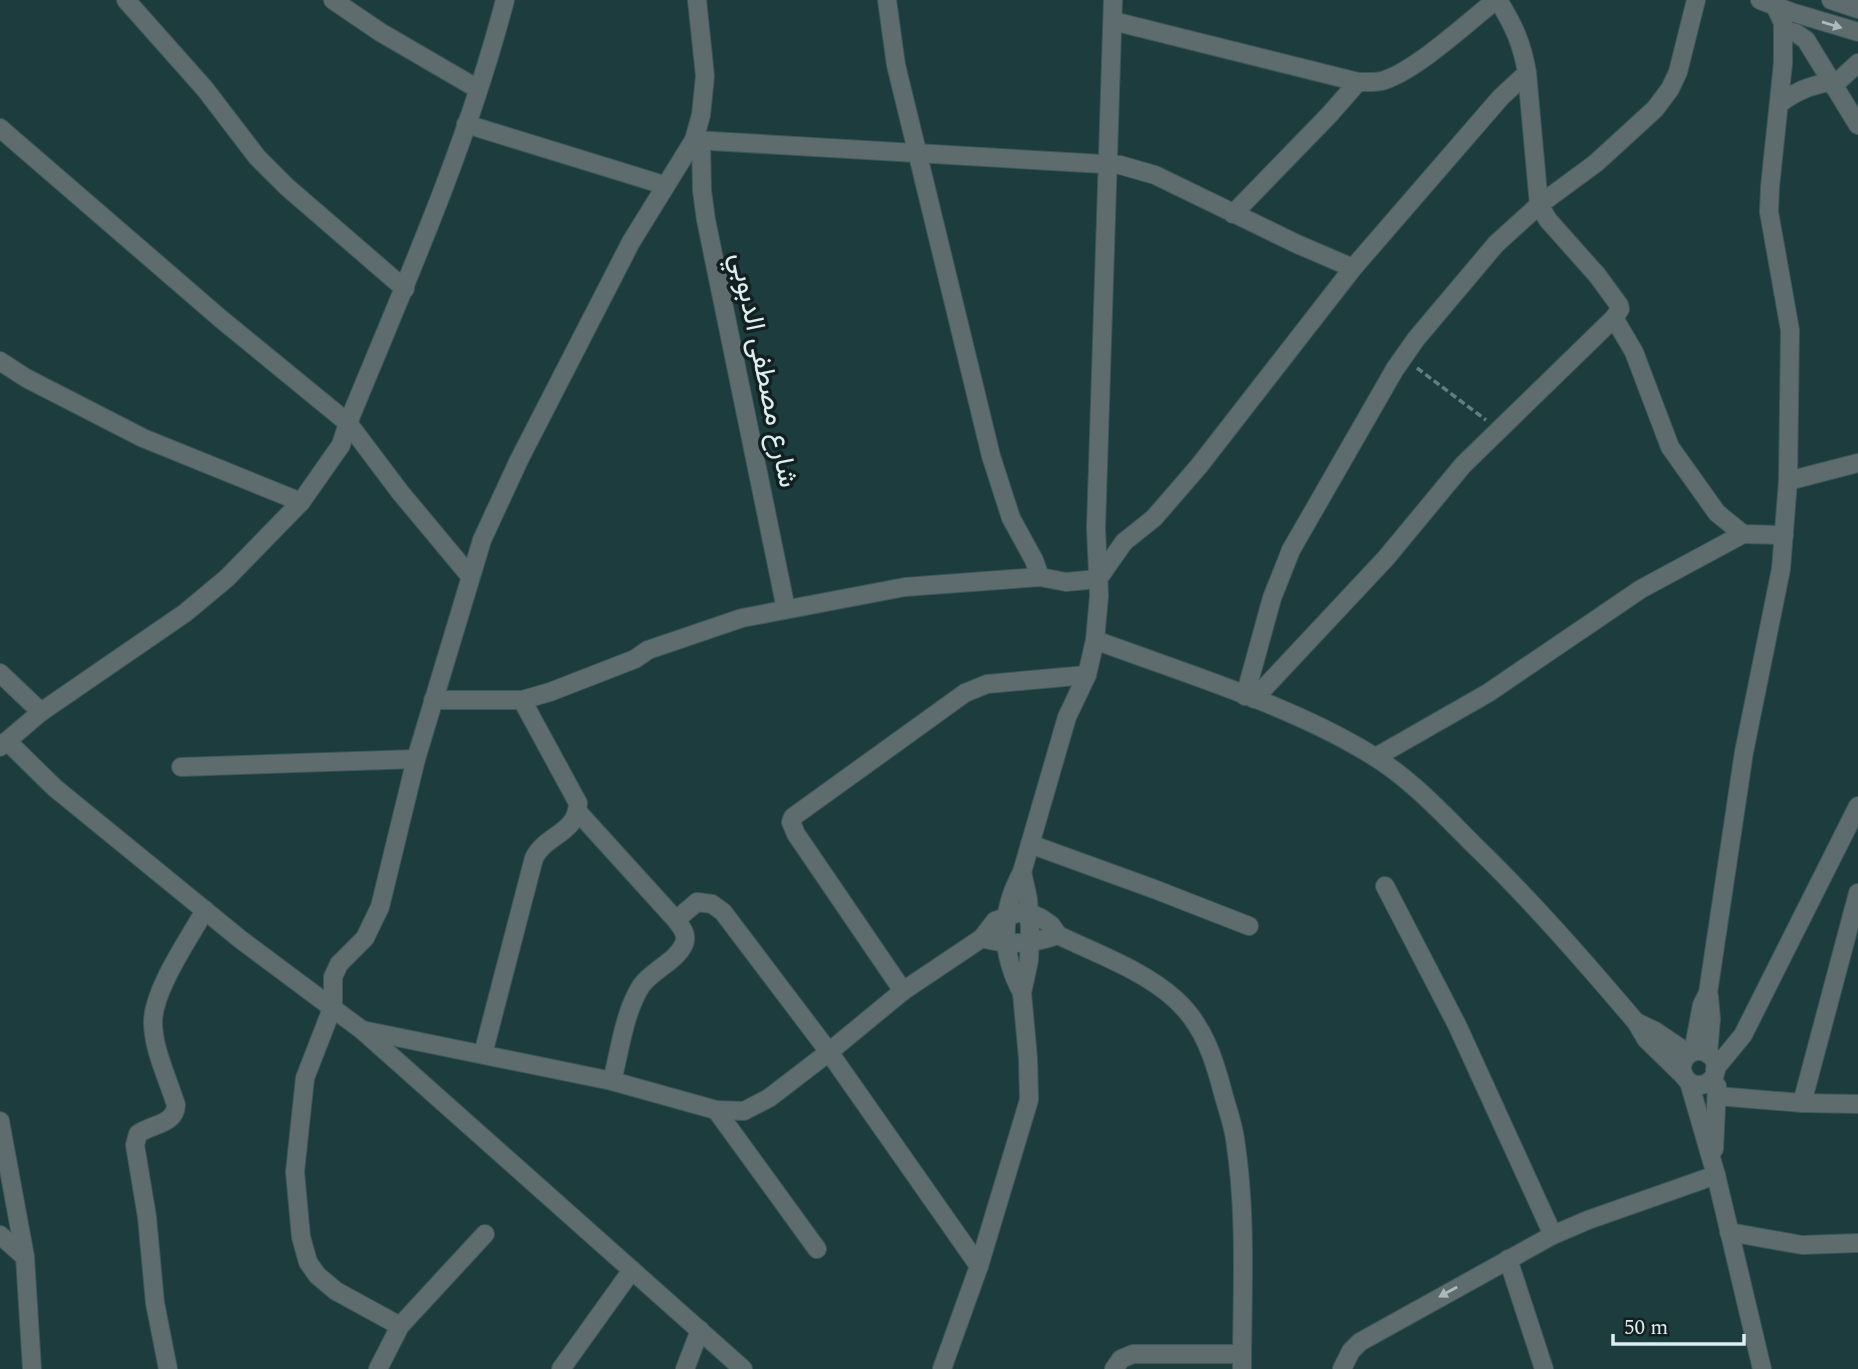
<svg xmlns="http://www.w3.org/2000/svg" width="1858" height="1369" font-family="Spectral,Vazirmatn,serif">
  <rect width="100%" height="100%" fill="#1c3c3e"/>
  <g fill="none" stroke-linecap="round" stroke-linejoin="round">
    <defs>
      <g id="minor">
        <path d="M 126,0 L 205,89 L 257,157 L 287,187 L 405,289"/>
        <path d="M 333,0 L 380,32 L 478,89"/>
        <path d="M 887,0 L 896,65 L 991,456 L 1011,518 L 1034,560 L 1040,577"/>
        <path d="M 1113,21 L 1358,82 C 1367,82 1376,83 1385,80 C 1419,68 1467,23 1496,0"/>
        <path d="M 1783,30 L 1796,33 L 1806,40 L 1858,125"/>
        <path d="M 1527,73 L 1539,205 L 1548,220 L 1597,275 L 1619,305 L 1620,309 L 1614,318"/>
        <path d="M 1779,104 C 1796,91 1809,86 1830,82"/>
        <path d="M 466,124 L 664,185"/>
        <path d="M 0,128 L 221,319 L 348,423 L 400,492 L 470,576"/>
        <path d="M 694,140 L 1120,165 L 1155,175 L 1297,244 L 1353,268"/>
        <path d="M 701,141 L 702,191 L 706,220 L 786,609"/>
        <path d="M 1233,214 L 1330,114 L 1358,82"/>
        <path d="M 0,361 L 26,378 L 143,438 L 301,502"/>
        <path d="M 1788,481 L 1858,463"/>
        <path d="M 1095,640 C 1184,673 1290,705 1370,754 C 1410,778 1441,812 1474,845 C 1532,901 1584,961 1636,1022 L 1646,1039 L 1685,1077"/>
        <path d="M 0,673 L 41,712"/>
        <path d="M 1245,696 L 1272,598 L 1291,550 L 1395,369 L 1416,339 L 1496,244 L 1539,205 L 1596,163 L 1655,109 L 1670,89 L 1678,72 L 1696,0"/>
        <path d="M 1254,699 L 1386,558 L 1463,465 L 1614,318 L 1634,352 L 1670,447 L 1717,513 L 1743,534 L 1784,535"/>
        <path d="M 433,700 L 522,700 L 550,692 L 635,659 L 648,650 L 742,618 L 905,587 L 1040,577 L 1066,582 L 1098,579 L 1124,542 L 1154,518 L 1199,466 L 1353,268 L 1501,97 L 1527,73 C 1522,43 1514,26 1498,0"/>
        <path d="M 7,741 L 55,788 L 240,939 L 362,1030 L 743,1369"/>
        <path d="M 0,747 L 41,712 L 185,613 L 227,578 L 301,502 L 341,445 L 348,423 C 405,284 467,146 505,0"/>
        <path d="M 1376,757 L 1488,693 L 1641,589 L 1743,534"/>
        <path d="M 181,767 L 416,759"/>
        <path d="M 578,812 L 676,920 C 681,927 688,934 684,944 C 676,962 652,970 641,986 C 624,1013 620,1050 612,1081"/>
        <path d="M 1030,844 L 1154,889 L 1249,926"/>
        <path d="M 1385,886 L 1457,1025 L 1553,1235"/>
        <path d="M 676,920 L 697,902 L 712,904 L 723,912 L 829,1052 L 979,1266"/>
        <path d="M 982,938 C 1009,946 1032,944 1058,935"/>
        <path d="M 903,991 L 796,834 L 791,822 L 793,817 L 965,693 L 987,684 L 1087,675"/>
        <path d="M 1636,1022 L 1655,1031 L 1689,1054"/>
        <path d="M 362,1030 L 612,1081 L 716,1110 L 744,1111 L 769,1098 L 829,1052 L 903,991 L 982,938 L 995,921 L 1017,913 L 1030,913 L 1041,918 L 1051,925 L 1058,935 C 1097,954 1143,970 1175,999 C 1203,1024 1214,1058 1223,1093 C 1227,1108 1233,1124 1235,1139 C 1247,1216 1242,1292 1242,1369"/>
        <circle cx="1699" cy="1068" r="17"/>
        <path d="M 1693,1052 L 1702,1005 L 1708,993 L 1744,752 L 1781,569 L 1788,481 L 1790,330 L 1769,212 L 1770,187 L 1783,63 L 1783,23 L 1775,6"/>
        <path d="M 483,1054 L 534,858 C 546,834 577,834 578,803 L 522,700"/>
        <path d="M 1708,1054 L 1711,1019 L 1709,996"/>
        <path d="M 1715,1069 L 1743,1035 L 1858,806"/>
        <path d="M 1689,1082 L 1716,1175 L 1762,1369"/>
        <path d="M 1717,1096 L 1802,1103 L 1858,1104"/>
        <path d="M 1802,1103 L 1858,893"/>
        <path d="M 716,1110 L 817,1249"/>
        <path d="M 0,1121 L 25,1257 L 32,1369"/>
        <path d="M 1714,1149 L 1717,1086"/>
        <path d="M 1729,1232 L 1802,1245 L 1858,1243"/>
        <path d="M 0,1235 L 25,1257"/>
        <path d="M 1508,1259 L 1544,1369"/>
        <path d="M 400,1326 L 336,1291 L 317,1275 L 308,1262 L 301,1237 L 295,1172 L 305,1078 L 333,1006 L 333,977 L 339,964 L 365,938 L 380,907 L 416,759 L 482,540 L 519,460 L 631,242 L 694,140 L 701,115 L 705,76 L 697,0"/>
        <path d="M 168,1369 L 155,1303 L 147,1217 L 135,1145 L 138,1134 C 151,1124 175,1125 176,1105 C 168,1079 153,1049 153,1022 C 153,990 189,939 205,910"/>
        <path d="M 378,1369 L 400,1326 L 485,1234"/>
        <path d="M 561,1369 L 632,1270"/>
        <path d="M 685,1369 L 700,1330"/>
        <path d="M 1114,1369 L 1121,1359 L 1133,1354 L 1242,1354"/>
        <path d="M 1342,1369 L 1351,1351 L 1360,1342 L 1553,1235 L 1588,1220 L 1716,1175"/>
      </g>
      <g id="tertiary">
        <path d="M 1760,0 L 1791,12 L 1858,32"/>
        <path d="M 1831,0 L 1858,9"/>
        <path d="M 1833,86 L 1858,63"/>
        <path d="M 1022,993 C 1000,952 1000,912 1022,872 L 1067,717 L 1087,675 L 1095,640 L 1099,596 L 1096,528 L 1113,0"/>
        <path d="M 942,1369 L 979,1266 L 1029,1100 L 1028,1058 L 1022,993 L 1029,960 L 1030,929 L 1028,899 L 1022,872"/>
      </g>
    </defs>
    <!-- minor casing -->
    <use href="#minor" stroke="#3b585a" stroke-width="20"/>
    <!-- tertiary casing -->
    <use href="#tertiary" stroke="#3b585a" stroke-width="20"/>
    <!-- path -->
    <path stroke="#637e7f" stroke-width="3.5" stroke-dasharray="7 3.5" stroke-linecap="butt" d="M 1417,368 L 1486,420"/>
    <!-- minor -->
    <use href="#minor" stroke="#5f6c6d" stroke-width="18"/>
    <!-- tertiary -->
    <use href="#tertiary" stroke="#5f6c6d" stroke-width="18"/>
  </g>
  <!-- one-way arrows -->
  <defs><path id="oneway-solid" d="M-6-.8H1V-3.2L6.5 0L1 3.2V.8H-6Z" transform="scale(1.75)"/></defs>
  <g fill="#abbabb">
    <use href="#oneway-solid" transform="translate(1832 25) rotate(17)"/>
    <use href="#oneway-solid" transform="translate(1448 1292) rotate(151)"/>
  </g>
  <g text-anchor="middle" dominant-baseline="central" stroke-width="7" stroke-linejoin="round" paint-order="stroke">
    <!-- street labels -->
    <g font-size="28" fill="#ddeeef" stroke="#132021">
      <text transform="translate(764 370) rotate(78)">شارع مصطفى الدبوبي</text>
    </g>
  </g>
  <!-- scale -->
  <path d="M1613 1334v10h131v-10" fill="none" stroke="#ddeeef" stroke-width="3.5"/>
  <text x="1624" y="1334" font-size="21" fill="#ddeeef" stroke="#132021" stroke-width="5" paint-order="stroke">50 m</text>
</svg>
